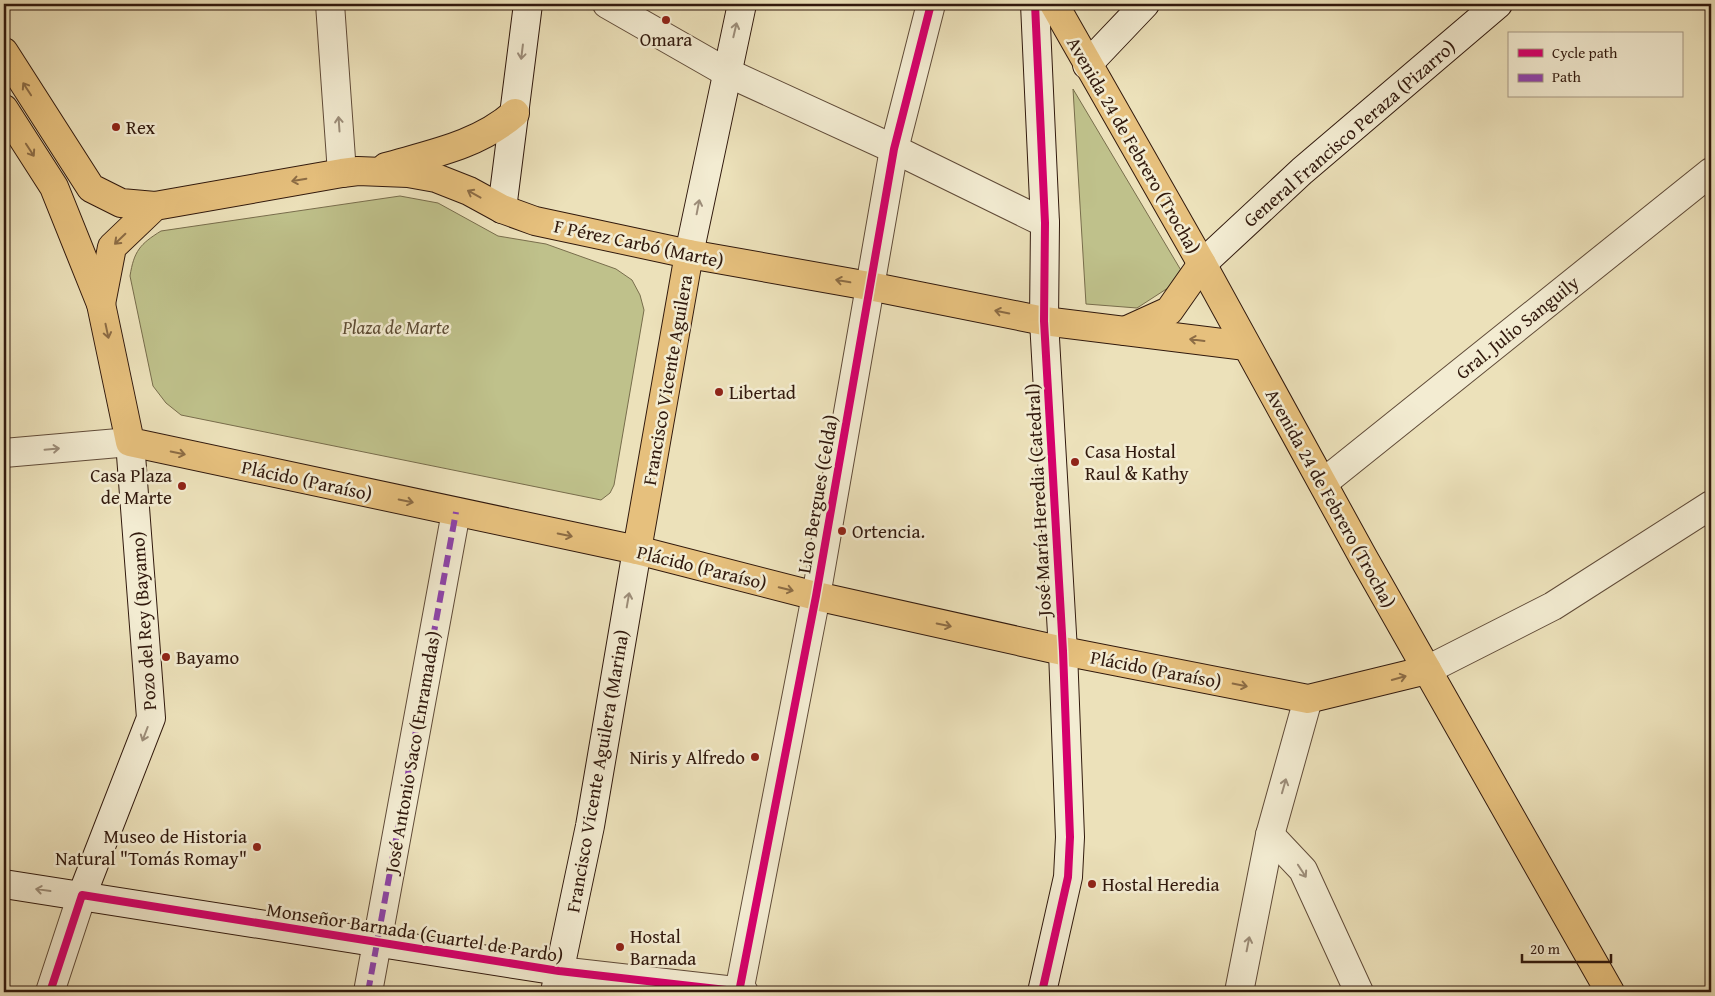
<svg xmlns="http://www.w3.org/2000/svg" width="1715" height="996" font-family="'Gentium Book Plus',serif">
  <rect width="100%" height="100%" fill="#ece1ba"/>
  <filter id="stains"><feTurbulence type="fractalNoise" baseFrequency=".004" numOctaves="4"/><feColorMatrix values="0 0 0 0 .2 0 0 0 0 .09 0 0 0 0 .02 0 0 0 .5 -.17"/></filter>
  <radialGradient id="worn" r=".72"><stop offset=".6" stop-color="#630" stop-opacity="0"/><stop offset="1" stop-color="#630" stop-opacity=".3"/></radialGradient>
  <!-- green -->
  <g fill="#bfc18b" stroke="#786d4c">
    <path d="M 1073,89 L 1185,277 L 1137,308 L 1086,304 Z"/>
    <path d="M 400,196 L 438,203 L 498,236 L 546,244 L 616,269 L 632,280 L 640,295 L 644,310 L 614,485 L 610,493 L 601,500 L 181,415 L 166,403 L 153,386 L 130,276 C 134,251 140,244 161,231 Z"/>
  </g>
  <g fill="none" stroke-linecap="round" stroke-linejoin="round">
    <defs>
      <g id="street">
        <path d="M 330,4 L 342,173"/>
        <path d="M 607,4 L 726,72 L 894,149 L 1045,223"/>
        <path d="M 4,453 L 130,442"/>
        <path d="M 1323,483 L 1711,172"/>
        <path d="M 1427,670 L 1553,606 L 1711,505"/>
        <path d="M 1270,835 L 1303,870 L 1359,992"/>
        <path d="M 559,971 L 744,992"/>
        <path d="M 50,992 L 82,895"/>
        <path d="M 368,992 L 456,512"/>
        <path d="M 739,992 L 816,596 L 894,149 L 931,4"/>
        <path d="M 1239,992 L 1270,835 L 1308,699"/>
      </g>
      <g id="secondary">
        <path d="M 1035,4 L 1045,223 L 1044,321 L 1063,651 L 1070,837 L 1068,877 L 1042,992"/>
        <path d="M 1087,65 L 1145,4"/>
        <path d="M 502,209 L 528,4"/>
        <path d="M 689,254 L 742,4"/>
        <path d="M 1202,264 L 1302,171 L 1498,4"/>
        <path d="M 4,884 L 559,971"/>
        <path d="M 82,895 L 151,718 L 130,442"/>
        <path d="M 555,992 L 590,826 L 637,550"/>
      </g>
      <g id="primary">
        <path d="M 1054,4 L 1202,264 L 1363,557 L 1610,992"/>
        <path d="M 4,52 L 91,188 L 121,203 L 155,206"/>
        <path d="M 4,109 L 54,187 L 101,304 L 130,442 L 637,550 L 816,596 L 1063,651 L 1308,699 L 1427,670"/>
        <path d="M 386,167 C 431,154 479,145 515,113"/>
        <path d="M 101,304 L 112,247 L 155,206 L 342,173 L 358,171 L 408,173 L 436,178 L 469,191 L 502,209 L 535,221 L 689,254 L 869,286 L 1044,321 L 1246,346"/>
        <path d="M 1125,331 L 1169,311 L 1202,264"/>
        <path d="M 637,550 L 689,254"/>
      </g>
    </defs>
    <!-- street casing -->
    <use href="#street" stroke="#604b38" stroke-width="30"/>
    <!-- secondary casing -->
    <use href="#secondary" stroke="#31190d" stroke-width="30"/>
    <!-- primary casing -->
    <use href="#primary" stroke="#31190d" stroke-width="30"/>
    <!-- street -->
    <use href="#street" stroke="#f3ecd2" stroke-width="28"/>
    <!-- secondary -->
    <use href="#secondary" stroke="#f3ecd2" stroke-width="28"/>
    <!-- primary -->
    <use href="#primary" stroke="#e6c07d" stroke-width="28"/>
    <!-- quiet -->
    <path stroke="#8e44ad" stroke-width="6" stroke-dasharray="12 6" stroke-linecap="butt" d="M 368,992 L 456,512"/>
    <defs>
      <g id="cycleway">
        <path d="M 1035,4 L 1045,223 L 1044,321 L 1063,651 L 1070,837 L 1068,877 L 1042,992"/>
        <path d="M 50,992 L 82,895 L 559,971 L 744,992"/>
        <path d="M 739,992 L 816,596 L 894,149 L 931,4"/>
      </g>
    </defs>
    <!-- cycleway casing -->
    <use href="#cycleway" stroke="#f3ecd2" stroke-width="11"/>
    <!-- cycleway -->
    <use href="#cycleway" stroke="#d6006c" stroke-width="8"/>
  </g>
  <!-- one-way arrows -->
  <defs><path id="oneway-shaft" d="M-6 0H5M1.5-3L5.5 0L1.5 3" fill="none" stroke-width="1.6" stroke-linecap="round" stroke-linejoin="round" transform="scale(1.25)"/></defs>
  <g stroke="#9c8d79">
    <use href="#oneway-shaft" transform="translate(735 30) rotate(-77)"/>
    <use href="#oneway-shaft" transform="translate(522 52) rotate(97)"/>
    <use href="#oneway-shaft" transform="translate(339 124) rotate(-94)"/>
    <use href="#oneway-shaft" transform="translate(698 207) rotate(-79)"/>
    <use href="#oneway-shaft" transform="translate(52 449) rotate(-5)"/>
    <use href="#oneway-shaft" transform="translate(628 600) rotate(-80)"/>
    <use href="#oneway-shaft" transform="translate(145 734) rotate(111)"/>
    <use href="#oneway-shaft" transform="translate(1284 786) rotate(-74)"/>
    <use href="#oneway-shaft" transform="translate(1302 871) rotate(57)"/>
    <use href="#oneway-shaft" transform="translate(43 890) rotate(-172)"/>
    <use href="#oneway-shaft" transform="translate(1248 944) rotate(-79)"/>
  </g>
  <g stroke="#8c6c45">
    <use href="#oneway-shaft" transform="translate(27 89) rotate(-123)"/>
    <use href="#oneway-shaft" transform="translate(30 150) rotate(57)"/>
    <use href="#oneway-shaft" transform="translate(299 180) rotate(170)"/>
    <use href="#oneway-shaft" transform="translate(474 194) rotate(-151)"/>
    <use href="#oneway-shaft" transform="translate(120 239) rotate(136)"/>
    <use href="#oneway-shaft" transform="translate(843 281) rotate(-170)"/>
    <use href="#oneway-shaft" transform="translate(1002 312) rotate(-169)"/>
    <use href="#oneway-shaft" transform="translate(107 331) rotate(78)"/>
    <use href="#oneway-shaft" transform="translate(1197 340) rotate(-173)"/>
    <use href="#oneway-shaft" transform="translate(178 453) rotate(12)"/>
    <use href="#oneway-shaft" transform="translate(406 501) rotate(12)"/>
    <use href="#oneway-shaft" transform="translate(565 535) rotate(12)"/>
    <use href="#oneway-shaft" transform="translate(786 589) rotate(14)"/>
    <use href="#oneway-shaft" transform="translate(944 625) rotate(12)"/>
    <use href="#oneway-shaft" transform="translate(1399 678) rotate(-16)"/>
    <use href="#oneway-shaft" transform="translate(1240 685) rotate(11)"/>
  </g>
  <!-- markers -->
  <g fill="#8f2418" stroke="#f3ecd2" stroke-width="2">
    <circle cx="666" cy="20" r="5"/>
    <circle cx="116" cy="127" r="5"/>
    <circle cx="719" cy="392" r="5"/>
    <circle cx="1075" cy="462" r="5"/>
    <circle cx="182" cy="486" r="5"/>
    <circle cx="842" cy="531" r="5"/>
    <circle cx="166" cy="657" r="5"/>
    <circle cx="755" cy="757" r="5"/>
    <circle cx="257" cy="847" r="5"/>
    <circle cx="1092" cy="884" r="5"/>
    <circle cx="620" cy="947" r="5"/>
  </g>
  <g text-anchor="middle" dominant-baseline="central" stroke-width="5" stroke-linejoin="round" paint-order="stroke">
    <!-- poi labels -->
    <g font-size="19" fill="#31190d" stroke="#f3ecd2" text-anchor="start">
      <text x="666" y="39" text-anchor="middle">Omara</text>
      <text x="126" y="127">Rex</text>
      <text x="729" y="392">Libertad</text>
      <text x="1085" y="451">Casa Hostal<tspan x="1085" dy="22">Raul &amp; Kathy</tspan></text>
      <text x="172" y="475" text-anchor="end">Casa Plaza<tspan x="172" dy="22">de Marte</tspan></text>
      <text x="852" y="531">Ortencia.</text>
      <text x="176" y="657">Bayamo</text>
      <text x="745" y="757" text-anchor="end">Niris y Alfredo</text>
      <text x="247" y="836" text-anchor="end">Museo de Historia<tspan x="247" dy="22">Natural "Tomás Romay"</tspan></text>
      <text x="1102" y="884">Hostal Heredia</text>
      <text x="630" y="936">Hostal<tspan x="630" dy="22">Barnada</tspan></text>
    </g>
    <!-- street labels -->
    <g font-size="19" fill="#31190d" stroke="#f3ecd2">
      <text transform="translate(1349 133) rotate(-41)">General Francisco Peraza (Pizarro)</text>
      <text transform="translate(1134 145) rotate(60)">Avenida 24 de Febrero (Trocha)</text>
      <text transform="translate(639 243) rotate(12)">F Pérez Carbó (Marte)</text>
      <text transform="translate(1517 327) rotate(-39)">Gral. Julio Sanguily</text>
      <text transform="translate(667 380) rotate(-80)">Francisco Vicente Aguilera</text>
      <text transform="translate(307 480) rotate(12)">Plácido (Paraíso)</text>
      <text transform="translate(817 494) rotate(-80)">Lico Bergues (Celda)</text>
      <text transform="translate(1331 498) rotate(61)">Avenida 24 de Febrero (Trocha)</text>
      <text transform="translate(1038 500) rotate(-93)">José María Heredia (Catedral)</text>
      <text transform="translate(702 567) rotate(14)">Plácido (Paraíso)</text>
      <text transform="translate(143 621) rotate(-94)">Pozo del Rey (Bayamo)</text>
      <text transform="translate(1156 669) rotate(11)">Plácido (Paraíso)</text>
      <text transform="translate(412 752) rotate(-80)">José Antonio Saco (Enramadas)</text>
      <text transform="translate(597 771) rotate(-80)">Francisco Vicente Aguilera (Marina)</text>
      <text transform="translate(415 932) rotate(9)">Monseñor Barnada (Cuartel de Pardo)</text>
    </g>
    <!-- park labels -->
    <g font-size="19" font-style="italic" fill="#5c4b33" stroke="#f3ecd2">
      <text x="396" y="327">Plaza de Marte</text>
    </g>
  </g>
  <!-- margin -->
  <rect width="1715" height="996" fill="none" stroke="#ece1ba" stroke-width="20"/>
  <rect x="5" y="5" width="1705" height="986" fill="none" stroke="#31190d" stroke-width="2.5"/>
  <rect x="10" y="10" width="1695" height="976" fill="none" stroke="#31190d"/>
  <!-- legend -->
  <rect x="1508" y="32" width="175" height="65" fill="#f3ecd2" stroke="#a59883"/>
  <rect x="1518" y="49" width="25" height="8" fill="#d6006c" stroke="#a59883"/>
  <text x="1552" y="58" font-size="15" fill="#31190d">Cycle path</text>
  <rect x="1518" y="74" width="25" height="8" fill="#8e44ad" stroke="#a59883"/>
  <text x="1552" y="82" font-size="15" fill="#31190d">Path</text>
  <!-- scale -->
  <path d="M1522 954v8h89v-8" fill="none" stroke="#31190d" stroke-width="2.5"/>
  <text x="1530" y="954" font-size="15" fill="#31190d" stroke="#f3ecd2" stroke-width="4" paint-order="stroke">20 m</text>
  <rect width="100%" height="100%" filter="url(#stains)"/>
  <rect width="100%" height="100%" fill="url(#worn)"/>
</svg>
